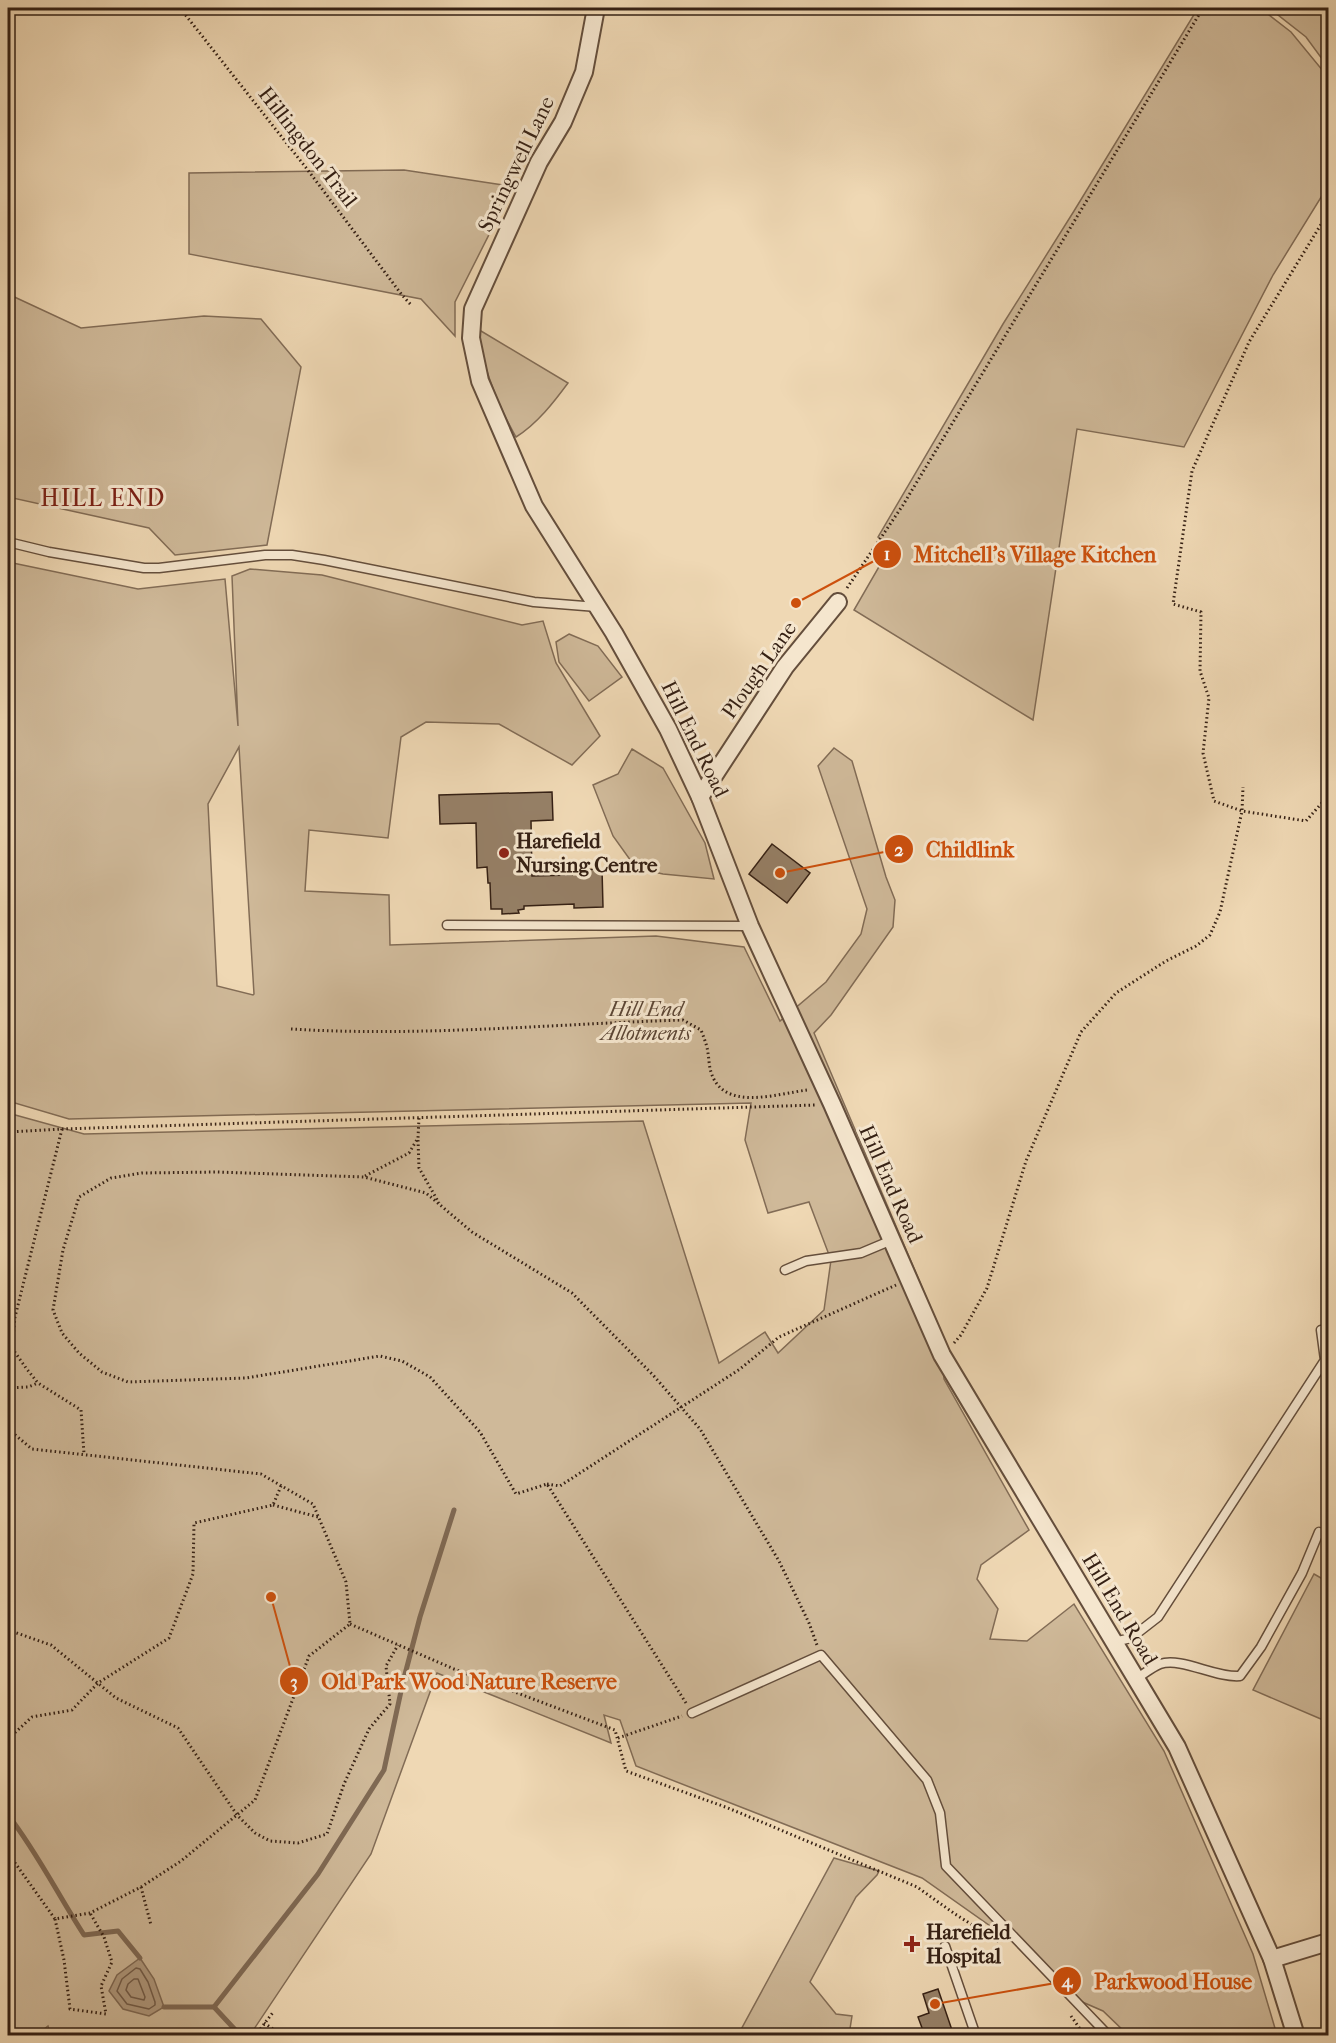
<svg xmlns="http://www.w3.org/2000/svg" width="1336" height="2043" font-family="'IM FELL French Canon',serif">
  <rect width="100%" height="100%" fill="#efd8b4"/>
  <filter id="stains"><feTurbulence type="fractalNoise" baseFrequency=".00333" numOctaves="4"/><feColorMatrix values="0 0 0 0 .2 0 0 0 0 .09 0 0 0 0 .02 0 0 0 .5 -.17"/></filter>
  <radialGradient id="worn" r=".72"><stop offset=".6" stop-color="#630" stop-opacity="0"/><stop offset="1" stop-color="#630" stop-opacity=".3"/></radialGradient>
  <!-- green -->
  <g fill="#cfb999" stroke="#826c56" stroke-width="1.5" fill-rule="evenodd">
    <path d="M 1198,8 L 1260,8 L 1291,32 L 1328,77 L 1328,186 L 1273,275 L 1184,447 L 1077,429 L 1033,720 L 854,610 L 891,546 L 878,537 L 1003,324 L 1074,211 Z"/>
    <path d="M 1269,8 L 1328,8 L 1328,67 L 1306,37 Z"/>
    <path d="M 404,170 L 503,185 L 512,189 L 455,302 L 455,336 L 421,299 L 189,254 L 189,173 Z"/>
    <path d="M 8,294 L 81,328 L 204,316 L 261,319 L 301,367 L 267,545 L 175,555 L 149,528 L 8,497 Z"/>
    <path d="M 476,328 L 568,383 C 554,402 537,424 516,437 C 497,404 483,365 476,328 Z"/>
    <path d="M 8,562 L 138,589 L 225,579 L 238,726 L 232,576 L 250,569 L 322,575 L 522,625 L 543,621 L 556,663 L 600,736 L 572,765 L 499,724 L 426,722 L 401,737 L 388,838 L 309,830 L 305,891 L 389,895 L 390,945 L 656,936 L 744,947 L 780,1021 L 826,982 L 861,934 L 867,909 L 818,766 L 834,748 L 852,761 L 886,877 L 895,900 L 893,927 L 831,1015 L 814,1033 L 941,1332 L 944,1379 L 1029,1530 L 981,1565 L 977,1579 L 998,1609 L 990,1639 L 1027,1641 L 1074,1604 L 1164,1751 L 1253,1954 L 1277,2035 L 1128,2035 L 1103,2011 L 1064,1994 L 1020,1947 L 922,1878 L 636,1766 L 620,1720 L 604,1715 L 611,1743 L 437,1673 L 371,1854 L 250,2035 L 51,2036 L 48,2026 L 37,2035 L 8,2035 L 8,1113 L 84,1134 L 643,1121 L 719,1363 L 765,1332 L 778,1353 L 824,1310 L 831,1260 L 809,1202 L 768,1213 L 745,1140 L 751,1103 L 69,1119 L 8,1101 ZM 239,747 L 254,994 L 253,995 L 217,986 L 208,804 Z"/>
    <path d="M 569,634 L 598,646 L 622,677 L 589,701 L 559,662 L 556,642 Z"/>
    <path d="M 632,749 L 663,768 L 705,843 L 714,879 L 663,874 L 636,868 L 613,836 L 593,785 L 618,774 Z"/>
    <path d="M 1314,1574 L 1328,1582 L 1328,1722 L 1253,1690 Z"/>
    <path d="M 834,1858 L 879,1871 L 877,1875 L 856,1897 L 810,1982 L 836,2014 L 852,2016 L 849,2035 L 738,2035 Z"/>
  </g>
  <!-- water -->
  <path fill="#b0997e" stroke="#7f6954" stroke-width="1.5" d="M 140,1958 L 154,1979 L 164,2007 L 149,2016 L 123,2009 L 109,1991 L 117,1975 Z"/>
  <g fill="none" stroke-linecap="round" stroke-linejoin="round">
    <!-- shore -->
    <g stroke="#725c49" stroke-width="1.5">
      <path d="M 136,1968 L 140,1969 L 148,1982 L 155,2002 L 155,2005 L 149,2009 L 127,2004 L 117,1991 L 122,1979 Z"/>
      <path d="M 134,1979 L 138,1979 L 145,1997 L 144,2000 L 131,1997 L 126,1990 L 128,1984 Z"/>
    </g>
    <!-- stream -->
    <g stroke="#7f6954" stroke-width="5">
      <path d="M 8,1815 C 37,1852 58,1895 84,1935 L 118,1931 L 140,1958"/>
      <path d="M 164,2007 L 214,2007 L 240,2035"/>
      <path d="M 214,2007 L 318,1874 L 384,1770 L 403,1682 L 420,1617 L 454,1510"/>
    </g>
  </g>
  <!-- building -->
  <g fill="#968067" stroke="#352014" stroke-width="1.5">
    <path d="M 552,792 L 553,820 L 531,821 L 532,876 L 572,875 L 572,870 L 602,869 L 603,907 L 574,908 L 574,904 L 524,906 L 524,909 L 518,910 L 519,913 L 502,914 L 502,909 L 491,909 L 490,883 L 488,883 L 487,867 L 477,868 L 476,823 L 440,824 L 439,795 Z"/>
    <path d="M 772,844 L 810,873 L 787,903 L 749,874 Z"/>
    <path d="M 938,1989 L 954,2036 L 925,2036 L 918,2017 L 929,2013 L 923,1994 Z"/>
  </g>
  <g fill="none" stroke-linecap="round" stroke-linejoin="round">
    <defs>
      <g id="service">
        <path d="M 8,542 L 49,552 L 144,568 L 159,568 L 265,555 L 292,555 L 324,560 L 534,602 L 597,607"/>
        <path d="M 447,925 L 750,926"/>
        <path d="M 785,1270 L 806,1261 L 861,1253 L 892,1240"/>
        <path d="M 1114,1642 L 1131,1638 L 1158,1617 L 1325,1360 L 1321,1330"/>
        <path d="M 1136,1679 C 1144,1674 1152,1667 1160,1664 C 1182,1657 1215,1678 1240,1676 L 1261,1647 L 1302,1573 L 1319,1532"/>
        <path d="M 692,1713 L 821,1655 L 927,1780 L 940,1813 L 946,1866 L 1109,2036"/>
        <path d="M 945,1946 L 976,2036"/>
      </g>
      <g id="minor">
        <path d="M 596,8 L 584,72 L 563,122 L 539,162 L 473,309 L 471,338 L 480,381 L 534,506 L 614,633 L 668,729 L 700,797 L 750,926 L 832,1104 L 942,1355 L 1177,1747 L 1272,1959 L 1296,2036"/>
        <path d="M 700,797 L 785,667 L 838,602"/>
        <path d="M 1272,1959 L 1328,1942"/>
      </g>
    </defs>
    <!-- service casing -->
    <use href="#service" stroke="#644e3c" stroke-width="11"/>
    <!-- minor casing -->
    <use href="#minor" stroke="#644e3c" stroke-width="20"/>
    <!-- path -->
    <g stroke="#352014" stroke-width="3" stroke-dasharray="1.5 3" stroke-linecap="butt">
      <path d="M 180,8 L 307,169 L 402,295 L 412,306"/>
      <path d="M 1328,213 L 1249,342 L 1192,471 L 1173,604 L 1201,612 L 1200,671 L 1209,698 L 1203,753 L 1214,801 L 1242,811 L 1306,821 L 1328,796"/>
      <path d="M 847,588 L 903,505 L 1203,8"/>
      <path d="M 291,1029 C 421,1037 552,1024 683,1020 L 701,1030 C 704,1038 707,1045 708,1053 C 709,1059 709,1066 711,1072 C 723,1112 776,1094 807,1090"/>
      <path d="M 62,1129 L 15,1317 L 12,1348 L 26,1368 L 38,1383 L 81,1410 L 84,1454"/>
      <path d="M 8,1132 L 62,1129 L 815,1105"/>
      <path d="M 418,1140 L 419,1168 L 439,1203"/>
      <path d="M 365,1176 L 409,1153 L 418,1138 L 419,1118"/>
      <path d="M 954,1343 L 961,1335 L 987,1288 L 1026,1161 L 1081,1032 L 1116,993 L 1166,961 L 1196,946 L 1210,935 L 1220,912 L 1242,811 L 1243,787"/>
      <path d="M 8,1388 L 28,1387 L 38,1383"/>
      <path d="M 8,1429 L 32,1449 L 261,1474 L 313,1504 L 346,1582 L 350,1624 L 309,1656 L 255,1800 L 181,1861 L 141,1887 L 90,1913 L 55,1919 L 8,1853"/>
      <path d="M 547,1484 L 560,1486 L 740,1369 L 779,1337 L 896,1285"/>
      <path d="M 273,1505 L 318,1517"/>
      <path d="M 350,1624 L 454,1669 L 615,1730 L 626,1771 L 728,1808 L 917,1887 L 955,1914 L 1001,1943"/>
      <path d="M 8,1630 L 51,1645 L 116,1698 L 178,1728 L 237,1815 L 255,1833 L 270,1841 L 298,1843 L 327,1834 L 344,1784 L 369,1729 L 390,1704 L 386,1666 L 398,1645"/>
      <path d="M 686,1703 L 547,1484 L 516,1494 L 480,1432 L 430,1377 L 402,1361 L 380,1356 L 246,1378 L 128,1382 L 102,1372 L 79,1353 L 62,1333 L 53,1310 L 63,1250 L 79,1197 L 111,1178 L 142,1173 L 217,1172 L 364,1177 L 426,1193 L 472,1232 L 572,1293 L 653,1375 L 700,1429 L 779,1561 L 809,1623 L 817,1645"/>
      <path d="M 8,1738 L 9,1738 L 32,1717 L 72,1710 L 98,1683 L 169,1638 L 193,1574 L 194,1523 L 273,1505 L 281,1486"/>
      <path d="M 618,1738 L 682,1716"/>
      <path d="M 141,1887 L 151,1925"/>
      <path d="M 55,1919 L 64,1960 L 70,2009 L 106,2014 L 101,1986 L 112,1962 L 104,1937 L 90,1913"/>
      <path d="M 1071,2016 L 1085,2036"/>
      <path d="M 264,2023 L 284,2036"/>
      <path d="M 255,2036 L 274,2011"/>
    </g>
    <!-- service -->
    <use href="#service" stroke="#f5e6ce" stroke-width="8"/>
    <!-- minor -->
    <use href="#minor" stroke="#f5e6ce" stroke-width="16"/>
  </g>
  <!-- markers -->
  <g fill="#8f2418" stroke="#f5e6ce" stroke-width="2">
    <circle cx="504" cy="853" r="6"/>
    <path d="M909 1935h6v6h6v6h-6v6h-6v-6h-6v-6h6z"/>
  </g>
  <g text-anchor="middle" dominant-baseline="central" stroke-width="6" stroke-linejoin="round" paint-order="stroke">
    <!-- street labels -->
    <g font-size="21" fill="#352014" stroke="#f5e6ce">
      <text transform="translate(308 147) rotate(52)">Hillingdon Trail</text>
      <text transform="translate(516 164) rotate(-64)">Springwell Lane</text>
      <text transform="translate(759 670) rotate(-55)">Plough Lane</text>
      <text transform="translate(695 739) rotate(64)">Hill End Road</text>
      <text transform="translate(891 1184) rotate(66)">Hill End Road</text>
      <text transform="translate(1120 1609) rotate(59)">Hill End Road</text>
    </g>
    <!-- poi labels -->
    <g font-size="21" font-weight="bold" fill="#352014" stroke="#f5e6ce" text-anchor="start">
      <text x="516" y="841">Harefield<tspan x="516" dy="24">Nursing Centre</tspan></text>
      <text x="926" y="1932">Harefield<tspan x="926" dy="24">Hospital</tspan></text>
    </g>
    <!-- park labels -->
    <g font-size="21" font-style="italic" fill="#5c4635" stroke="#f5e6ce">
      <text x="646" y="1009">Hill End<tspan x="646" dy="24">Allotments</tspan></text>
    </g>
    <!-- quarter labels -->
    <g font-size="24" letter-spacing="1.5" fill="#7a1f14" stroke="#f5e6ce">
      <text x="103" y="498">HILL END</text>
    </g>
  </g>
  <!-- callouts -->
  <path fill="none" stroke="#cd500d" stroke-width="2" d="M796 603L887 554M780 873L899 849M271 1597L294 1681M935 2004L1067 1981"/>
  <g fill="#cd500d" stroke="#f5e6ce" stroke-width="2">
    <circle cx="796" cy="603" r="6"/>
    <circle cx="780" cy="873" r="6"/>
    <circle cx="271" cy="1597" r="6"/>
    <circle cx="935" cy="2004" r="6"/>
    <circle cx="887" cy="554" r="15"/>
    <circle cx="899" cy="849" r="15"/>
    <circle cx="294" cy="1681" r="15"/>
    <circle cx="1067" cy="1981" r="15"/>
  </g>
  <g font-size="18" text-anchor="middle" font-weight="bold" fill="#fff">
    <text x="887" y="560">1</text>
    <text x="899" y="856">2</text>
    <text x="294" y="1688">3</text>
    <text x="1067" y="1987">4</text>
  </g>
  <g font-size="22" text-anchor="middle" font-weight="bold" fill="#cd500d" stroke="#f5e6ce" stroke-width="6" stroke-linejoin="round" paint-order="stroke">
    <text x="1035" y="562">Mitchell's Village Kitchen</text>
    <text x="970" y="857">Childlink</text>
    <text x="469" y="1689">Old Park Wood Nature Reserve</text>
    <text x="1173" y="1989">Parkwood House</text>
  </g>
  <!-- margin -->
  <rect width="1336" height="2043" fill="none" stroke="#efd8b4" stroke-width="30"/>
  <rect x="9" y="9" width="1318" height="2025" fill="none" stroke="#352014" stroke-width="3"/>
  <rect x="15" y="15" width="1306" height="2013" fill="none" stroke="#352014" stroke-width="1.5"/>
  <rect width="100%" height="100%" filter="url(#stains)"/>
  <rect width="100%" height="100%" fill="url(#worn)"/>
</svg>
